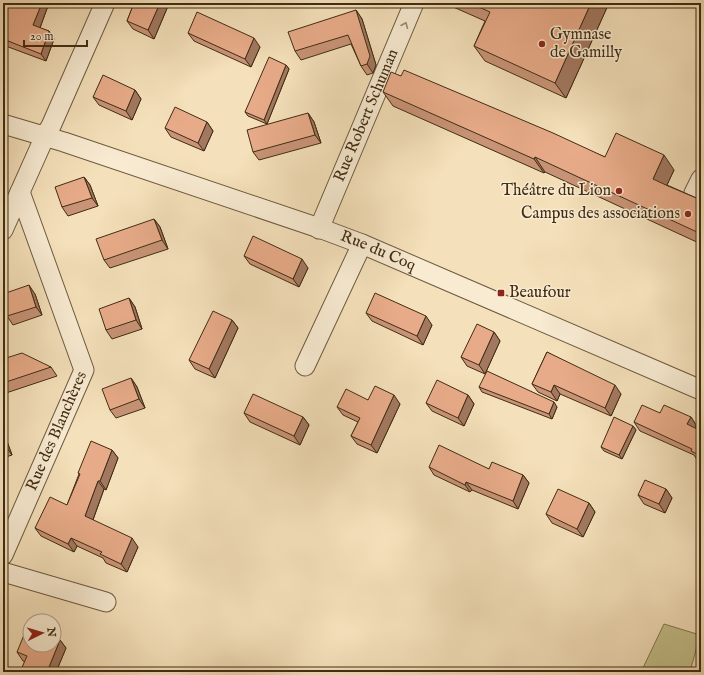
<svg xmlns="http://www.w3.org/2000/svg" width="704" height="675" font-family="'IM FELL English',serif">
  <rect width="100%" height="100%" fill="#f4e0ba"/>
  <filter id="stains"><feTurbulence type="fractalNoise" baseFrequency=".005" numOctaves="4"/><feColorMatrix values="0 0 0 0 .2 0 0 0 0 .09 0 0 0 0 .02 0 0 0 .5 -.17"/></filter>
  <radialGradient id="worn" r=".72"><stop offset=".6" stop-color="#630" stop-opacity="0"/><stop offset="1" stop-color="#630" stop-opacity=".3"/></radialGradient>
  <!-- green -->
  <path fill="#c4c08a" stroke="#82764e" d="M 664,624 L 700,635 L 690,672 L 641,672 Z"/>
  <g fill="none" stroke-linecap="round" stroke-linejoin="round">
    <defs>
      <g id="minor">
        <path id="s1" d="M 3,124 L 64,142 L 322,229 L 362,244 L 701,390"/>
        <path d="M 701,179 L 694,193 L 701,196"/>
        <path id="s2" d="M 319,229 L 414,3"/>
        <path d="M 3,230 L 45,136 L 51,126 L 105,3"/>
        <path d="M 305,366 L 362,244"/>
        <path id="s3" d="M 3,555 L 84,370 L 28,214 L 20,192"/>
        <path d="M 3,572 L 106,602"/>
      </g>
    </defs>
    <!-- minor casing -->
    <use href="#minor" stroke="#6d5a3d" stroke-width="21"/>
    <!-- minor -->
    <use href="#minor" stroke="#f8ebd2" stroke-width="19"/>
  </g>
  <!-- wall -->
  <g fill="#c89376" stroke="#402d13">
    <path d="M 7,3 L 49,3 L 40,28 L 49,31 L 54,39 L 46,61 L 3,45 L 3,14 Z"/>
    <path d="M 134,3 L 166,3 L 168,6 L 154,39 L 133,29 L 127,21 Z"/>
    <path d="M 449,3 L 609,3 L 566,98 L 485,61 L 474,46 L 485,21 L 451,6 Z"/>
    <path d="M 356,10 L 362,19 L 376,65 L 373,73 L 367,75 L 361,66 L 351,44 L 301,60 L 295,51 Z"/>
    <path d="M 188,33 L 260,47 L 251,67 L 194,41 Z"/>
    <path d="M 286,65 L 289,69 L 267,124 L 248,116 L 245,112 Z"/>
    <path d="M 401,76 L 605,157 L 674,170 L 667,185 L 701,200 L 701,244 L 545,172 L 544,173 L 393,106 L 383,92 Z"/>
    <path d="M 135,90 L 141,99 L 132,120 L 99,105 L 93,97 Z"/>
    <path d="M 308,113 L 314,122 L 321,143 L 259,160 L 253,152 Z"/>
    <path d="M 207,122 L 213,131 L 204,151 L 171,137 L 165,128 Z"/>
    <path d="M 84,177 L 90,185 L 98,206 L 68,216 L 62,207 Z"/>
    <path d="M 154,219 L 160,227 L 168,249 L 110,268 L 104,260 Z"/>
    <path d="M 244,256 L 308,268 L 299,287 L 250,264 Z"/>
    <path d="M 35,294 L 42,315 L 13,325 L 7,316 Z"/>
    <path d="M 129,298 L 135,307 L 142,329 L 112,339 L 106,330 Z"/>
    <path d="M 366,313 L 432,325 L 423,345 L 372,321 Z"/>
    <path d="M 232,320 L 238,328 L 215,378 L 195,369 L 189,360 Z"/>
    <path d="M 494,332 L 500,341 L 485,374 L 467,366 L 461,357 Z"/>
    <path d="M 547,352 L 621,394 L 611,416 L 560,394 L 557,401 L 538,392 L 532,384 Z"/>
    <path d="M 3,359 L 51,367 L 57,376 L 3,394 Z"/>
    <path d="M 131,378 L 137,387 L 145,408 L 116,418 L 110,410 Z"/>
    <path d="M 479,387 L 557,407 L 552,419 L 482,392 Z"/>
    <path d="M 468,395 L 474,404 L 464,426 L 432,411 L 426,403 Z"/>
    <path d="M 368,400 L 400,404 L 377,453 L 357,444 L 351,436 L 358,422 L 343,415 L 337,407 Z"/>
    <path d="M 244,413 L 303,417 L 309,425 L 300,445 L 250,422 Z"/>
    <path d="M 660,413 L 691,417 L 696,425 L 695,428 L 701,431 L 701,462 L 697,460 L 694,455 L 640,431 L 634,422 Z"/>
    <path d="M 633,426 L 636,430 L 622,459 L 604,451 L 601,447 Z"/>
    <path d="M 3,431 L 12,455 L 3,458 Z"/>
    <path d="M 112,450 L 118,458 L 106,490 L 104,489 L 93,520 L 138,547 L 127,572 L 106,563 L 103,558 L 77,546 L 74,552 L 41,536 L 35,528 L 67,505 L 79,474 L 78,473 Z"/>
    <path d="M 429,467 L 489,469 L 523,475 L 529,483 L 518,509 L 472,490 L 470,492 L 434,475 Z"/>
    <path d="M 666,489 L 672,498 L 665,513 L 644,504 L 638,495 Z"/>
    <path d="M 589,503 L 595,512 L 583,537 L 552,523 L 546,514 Z"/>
    <path d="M 60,640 L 66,648 L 56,672 L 20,672 L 25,662 L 23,661 L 17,652 L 30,645 Z"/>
  </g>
  <!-- shaded-wall -->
  <g fill="#a27860" stroke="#402d13">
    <path d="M 42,3 L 49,3 L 38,33 L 33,25 Z"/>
    <path d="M 160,3 L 166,3 L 168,6 L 154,39 L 148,30 Z"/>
    <path d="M 591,3 L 609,3 L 566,98 L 555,83 Z"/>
    <path d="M 356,10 L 362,19 L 376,65 L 373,73 L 367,64 Z"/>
    <path d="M 49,31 L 54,39 L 46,61 L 41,54 Z"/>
    <path d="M 254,38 L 260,47 L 251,67 L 245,59 Z"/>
    <path d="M 286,65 L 289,69 L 267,124 L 264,120 Z"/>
    <path d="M 135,90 L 141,99 L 132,120 L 126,111 Z"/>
    <path d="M 308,113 L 314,122 L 321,143 L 315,135 Z"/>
    <path d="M 207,122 L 213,131 L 204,151 L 198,143 Z"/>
    <path d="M 664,155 L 674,170 L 663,193 L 653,179 Z"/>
    <path d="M 535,157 L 545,172 L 544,173 L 534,159 Z"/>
    <path d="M 84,177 L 90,185 L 98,206 L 92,198 Z"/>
    <path d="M 154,219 L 160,227 L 168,249 L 162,240 Z"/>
    <path d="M 697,231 L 701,236 L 701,238 L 697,232 Z"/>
    <path d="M 302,259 L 308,268 L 299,287 L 293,279 Z"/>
    <path d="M 29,285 L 35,294 L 42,315 L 36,307 Z"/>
    <path d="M 129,298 L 135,307 L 142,329 L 136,320 Z"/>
    <path d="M 426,316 L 432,325 L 423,345 L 417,336 Z"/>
    <path d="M 232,320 L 238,328 L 215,378 L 209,369 Z"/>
    <path d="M 494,332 L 500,341 L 485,374 L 479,365 Z"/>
    <path d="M 131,378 L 137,387 L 145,408 L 139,399 Z"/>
    <path d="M 554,385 L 560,394 L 557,401 L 551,392 Z"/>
    <path d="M 615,385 L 621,394 L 611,416 L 605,408 Z"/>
    <path d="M 394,395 L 400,404 L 377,453 L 371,445 Z"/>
    <path d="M 468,395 L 474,404 L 464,426 L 458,418 Z"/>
    <path d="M 554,402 L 557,407 L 552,419 L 549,414 Z"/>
    <path d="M 303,417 L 309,425 L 300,445 L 294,436 Z"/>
    <path d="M 691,417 L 696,425 L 693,433 L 687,424 Z"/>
    <path d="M 633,426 L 636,430 L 622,459 L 619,455 Z"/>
    <path d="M 3,431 L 4,433 L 12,455 L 6,447 L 3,439 Z"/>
    <path d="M 112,450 L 118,458 L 106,490 L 100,481 Z"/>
    <path d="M 523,475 L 529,483 L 518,509 L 513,501 Z"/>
    <path d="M 98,481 L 104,489 L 91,525 L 85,516 Z"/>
    <path d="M 466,482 L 472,490 L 470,492 L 465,485 Z"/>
    <path d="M 666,489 L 672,498 L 665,513 L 659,504 Z"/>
    <path d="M 589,503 L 595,512 L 583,537 L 577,529 Z"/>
    <path d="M 71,538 L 77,546 L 74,552 L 68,544 Z"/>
    <path d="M 132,538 L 138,547 L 127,572 L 121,564 Z"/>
    <path d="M 60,640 L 66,648 L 56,672 L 47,672 Z"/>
  </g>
  <!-- building -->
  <g fill="#e8ab89" stroke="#402d13">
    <path d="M 7,3 L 42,3 L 33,25 L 49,31 L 41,54 L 3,39 L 3,14 Z"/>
    <path d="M 134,3 L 160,3 L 148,30 L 127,21 Z"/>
    <path d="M 470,3 L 591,3 L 555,83 L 474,46 L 490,12 Z"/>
    <path d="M 356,10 L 370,56 L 367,64 L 361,66 L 348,35 L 295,51 L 288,32 Z"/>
    <path d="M 197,12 L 254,38 L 245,59 L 188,33 Z"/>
    <path d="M 269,57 L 286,65 L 264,120 L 245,112 Z"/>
    <path d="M 404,70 L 553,133 L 605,157 L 616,133 L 664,155 L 653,179 L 668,186 L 701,200 L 701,232 L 697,231 L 697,232 L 535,157 L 534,159 L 383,92 L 391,72 L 401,76 Z"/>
    <path d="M 103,75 L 135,90 L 126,111 L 93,97 Z"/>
    <path d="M 175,107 L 207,122 L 198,143 L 165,128 Z"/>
    <path d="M 308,113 L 315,135 L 253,152 L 247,130 Z"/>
    <path d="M 84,177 L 92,198 L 62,207 L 55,187 Z"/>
    <path d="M 154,219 L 162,240 L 104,260 L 96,239 Z"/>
    <path d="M 253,236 L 302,259 L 293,279 L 244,256 Z"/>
    <path d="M 29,285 L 36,307 L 7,316 L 3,305 L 3,294 Z"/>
    <path d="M 375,293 L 426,316 L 417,336 L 366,313 Z"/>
    <path d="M 129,298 L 136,320 L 106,330 L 99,309 Z"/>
    <path d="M 213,311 L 232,320 L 209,369 L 189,360 Z"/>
    <path d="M 477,324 L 494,332 L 479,365 L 461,357 Z"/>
    <path d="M 547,352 L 615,385 L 605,408 L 554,385 L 551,392 L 532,384 Z"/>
    <path d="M 22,353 L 51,367 L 3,383 L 3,359 Z"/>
    <path d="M 487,371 L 554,402 L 549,414 L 479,387 Z"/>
    <path d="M 131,378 L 139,399 L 110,410 L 102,389 Z"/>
    <path d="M 437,380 L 468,395 L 458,418 L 426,403 Z"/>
    <path d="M 375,386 L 394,395 L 371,445 L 351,436 L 360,418 L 337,407 L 346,389 L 368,400 Z"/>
    <path d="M 253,394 L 303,417 L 294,436 L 244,413 Z"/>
    <path d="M 642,405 L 660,413 L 664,405 L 691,417 L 687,424 L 701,431 L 701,456 L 691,451 L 692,449 L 634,422 Z"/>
    <path d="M 614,417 L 633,426 L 619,455 L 601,447 Z"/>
    <path d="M 3,439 L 6,447 L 3,448 Z"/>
    <path d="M 91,441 L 112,450 L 100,481 L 98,481 L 85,516 L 132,538 L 121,564 L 100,554 L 102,552 L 71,538 L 68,544 L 35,528 L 50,497 L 67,505 L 80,474 L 78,473 Z"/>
    <path d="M 439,445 L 489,469 L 492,462 L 523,475 L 513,501 L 466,482 L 465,485 L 429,467 Z"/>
    <path d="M 645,480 L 666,489 L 659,504 L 638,495 Z"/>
    <path d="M 558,489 L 589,503 L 577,529 L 546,514 Z"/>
    <path d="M 26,630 L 30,632 L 30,645 L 54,645 L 54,638 L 60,640 L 47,672 L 20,672 L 27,656 L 17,652 Z"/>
  </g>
  <!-- one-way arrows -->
  <defs><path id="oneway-chevron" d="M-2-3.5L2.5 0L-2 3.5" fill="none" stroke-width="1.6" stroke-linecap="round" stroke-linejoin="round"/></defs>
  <use stroke="#9c8c72" href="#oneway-chevron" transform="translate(405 25) rotate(-67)"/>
  <!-- markers -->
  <g fill="#8f2418" stroke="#f8ebd2" stroke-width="1.5">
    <circle cx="542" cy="44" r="4"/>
    <circle cx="619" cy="191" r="4"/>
    <circle cx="688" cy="214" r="4"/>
    <rect x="497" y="289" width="8" height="8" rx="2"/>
  </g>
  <g text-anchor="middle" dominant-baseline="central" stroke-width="3" stroke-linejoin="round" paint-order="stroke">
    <!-- poi labels -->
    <g font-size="16" fill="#402d13" stroke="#f8ebd2" text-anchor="start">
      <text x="550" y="35">Gymnase<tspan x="550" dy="18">de Gamilly</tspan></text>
      <text x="611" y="191" text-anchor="end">Théâtre du Lion</text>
      <text x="680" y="214" text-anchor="end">Campus des associations</text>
      <text x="509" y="293">Beaufour</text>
    </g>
    <!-- street labels -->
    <g font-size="16" fill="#402d13" stroke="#f8ebd2">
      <text stroke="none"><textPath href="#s2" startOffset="123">Rue Robert Schuman</textPath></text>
      <text stroke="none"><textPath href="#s1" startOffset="396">Rue du Coq</textPath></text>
      <text stroke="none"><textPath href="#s3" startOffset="135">Rue des Blanchères</textPath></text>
    </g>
  </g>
  <!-- margin -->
  <rect width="704" height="675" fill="none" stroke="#f4e0ba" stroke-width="16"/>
  <rect x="4" y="4" width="696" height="667" fill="none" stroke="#402d13" stroke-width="2"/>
  <rect x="8" y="8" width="688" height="659" fill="none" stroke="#402d13"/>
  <!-- north arrow -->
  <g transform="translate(42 633) rotate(85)"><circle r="19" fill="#f8ebd2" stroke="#ae9f86"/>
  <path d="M0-3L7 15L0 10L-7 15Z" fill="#8f2418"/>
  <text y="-6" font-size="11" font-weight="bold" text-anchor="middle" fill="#402d13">N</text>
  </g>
  <!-- scale -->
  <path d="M24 40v6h63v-6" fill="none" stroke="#402d13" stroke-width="2"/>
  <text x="30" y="40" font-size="12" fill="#402d13" stroke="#f8ebd2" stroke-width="3" paint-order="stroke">20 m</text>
  <rect width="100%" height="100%" filter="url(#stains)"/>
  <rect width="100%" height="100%" fill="url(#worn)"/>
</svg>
